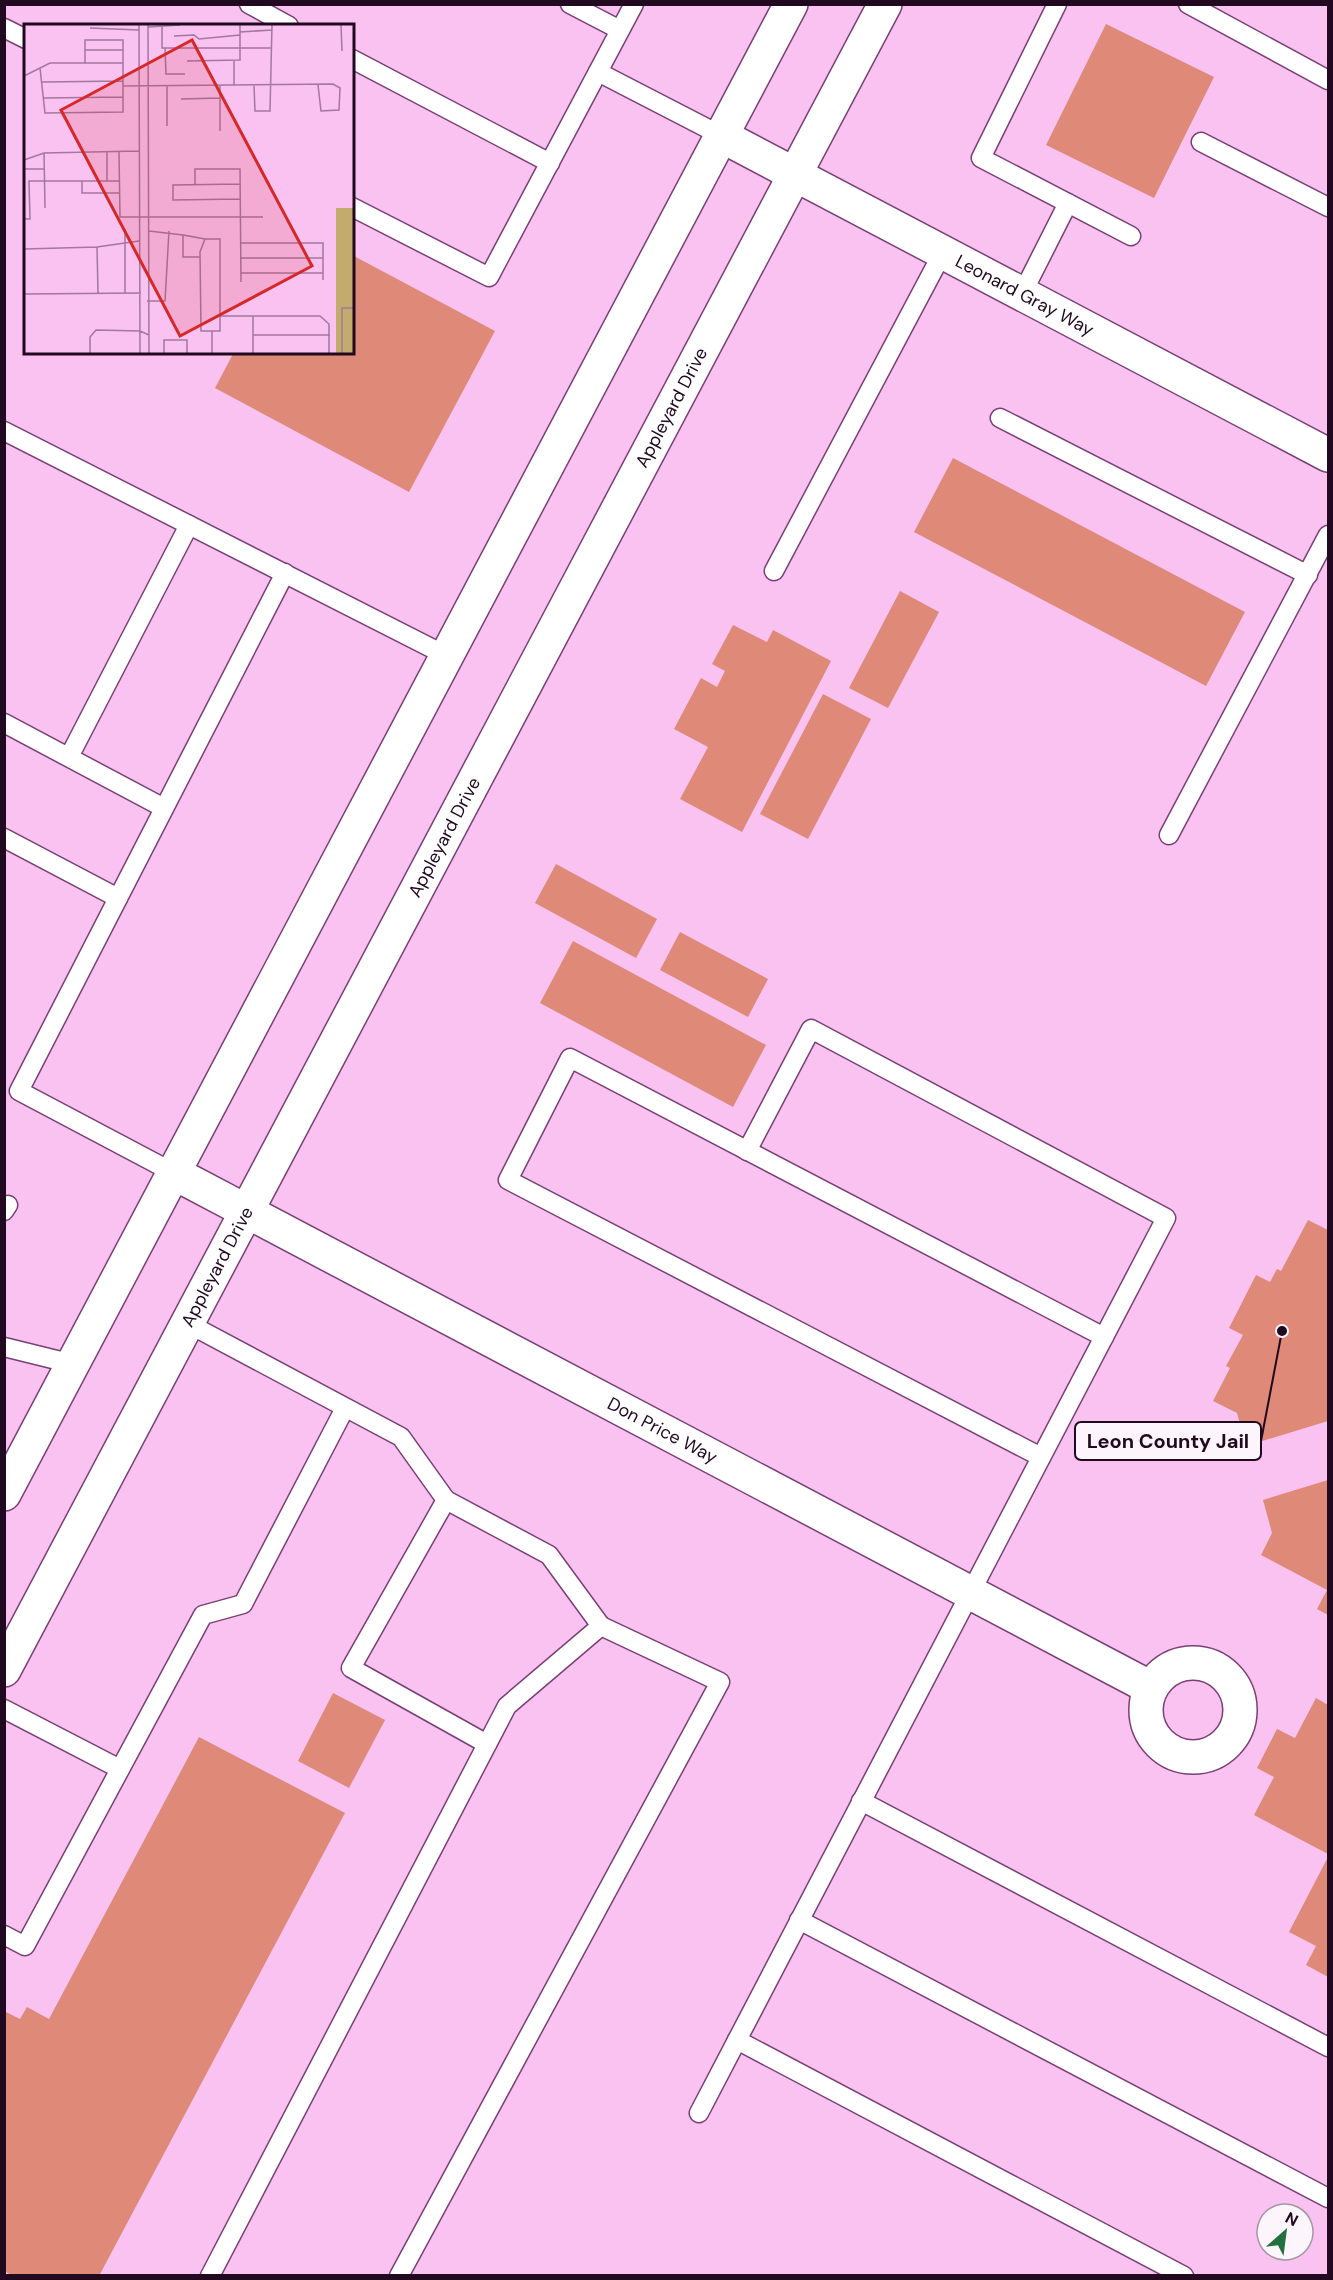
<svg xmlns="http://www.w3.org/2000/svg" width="1333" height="2280" font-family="'DM Sans',sans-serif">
  <rect width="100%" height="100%" fill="#f9c2f1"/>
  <!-- building -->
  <g fill="#df8979">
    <path d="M 1106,24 L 1214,77 L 1154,198 L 1046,145 Z"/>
    <path d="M 352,255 L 495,331 L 409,492 L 215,388 L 234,352 L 352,352 Z"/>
    <path d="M 953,458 L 1245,612 L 1206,686 L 914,532 Z"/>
    <path d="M 900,591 L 939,612 L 888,708 L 849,688 Z"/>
    <path d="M 733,625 L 767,642 L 773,630 L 831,661 L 742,832 L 680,799 L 708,747 L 674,729 L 701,678 L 717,687 L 725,671 L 712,664 Z"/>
    <path d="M 823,694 L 871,719 L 808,839 L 760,814 Z"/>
    <path d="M 556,864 L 657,919 L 636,958 L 535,903 Z"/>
    <path d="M 680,932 L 768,979 L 748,1017 L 660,970 Z"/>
    <path d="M 573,941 L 766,1045 L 733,1107 L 540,1003 Z"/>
    <path d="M 1308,1220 L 1328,1230 L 1328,1421 L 1246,1446 L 1237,1413 L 1213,1401 L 1230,1368 L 1226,1366 L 1243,1335 L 1229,1328 L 1256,1275 L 1270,1282 L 1277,1269 L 1281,1271 Z"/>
    <path d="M 1328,1480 L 1328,1615 L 1317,1609 L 1327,1590 L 1261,1555 L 1272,1533 L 1263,1500 Z"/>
    <path d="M 333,1693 L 385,1720 L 349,1788 L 298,1761 Z"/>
    <path d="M 1316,1698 L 1328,1705 L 1328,1854 L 1254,1815 L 1274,1777 L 1257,1768 L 1277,1729 L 1295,1738 Z"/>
    <path d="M 199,1737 L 345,1813 L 99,2276 L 13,2276 L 4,2271 L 4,2011 L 20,2019 L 27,2007 L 49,2019 Z"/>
    <path d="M 1328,1857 L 1328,1977 L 1306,1965 L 1316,1946 L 1289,1932 Z"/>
  </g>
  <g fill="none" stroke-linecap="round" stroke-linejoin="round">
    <defs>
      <g id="service">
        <path d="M 249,4 L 289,26"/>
        <path d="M 570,4 L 620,30"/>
        <path d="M 1057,4 L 981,158 L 1131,236"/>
        <path d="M 1188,4 L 1328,80"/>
        <path d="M 4,28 L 26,39"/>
        <path d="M 352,59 L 550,163"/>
        <path d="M 598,72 L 722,136"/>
        <path d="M 1201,142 L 1328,207"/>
        <path d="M 352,207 L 489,277 L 634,4"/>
        <path d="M 1022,294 L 1068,203"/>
        <path d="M 1000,418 L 1308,575"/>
        <path d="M 4,431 L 447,656"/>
        <path d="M 774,571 L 943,252"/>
        <path d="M 4,723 L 164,808"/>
        <path d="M 69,757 L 189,525"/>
        <path d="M 1169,835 L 1328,535"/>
        <path d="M 4,838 L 118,898"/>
        <path d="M 174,1173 L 19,1091 L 285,573"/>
        <path d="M 4,1211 L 8,1205"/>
        <path d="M 187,1323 L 401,1437 L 446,1500"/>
        <path d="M 4,1347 L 73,1364"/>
        <path d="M 1041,1457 L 508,1180 L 570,1058 L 1104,1337"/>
        <path d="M 4,1709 L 120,1769"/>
        <path d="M 487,1744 L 351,1668 L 446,1500 L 549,1555 L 601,1626"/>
        <path d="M 861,1801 L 1328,2047"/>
        <path d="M 799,1920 L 1328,2198"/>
        <path d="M 4,1935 L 25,1946 L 203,1615 L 243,1604 L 345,1408"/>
        <path d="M 737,2040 L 1184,2276"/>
        <path d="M 699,2113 L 1166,1218 L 811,1029 L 747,1151"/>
        <path d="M 210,2276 L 507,1706 L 601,1626 L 720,1682 L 399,2276"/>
      </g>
      <g id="minor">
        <path id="s1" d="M 722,136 L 1328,455"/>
        <path id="s2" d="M 174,1173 L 1151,1688"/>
        <circle cx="1193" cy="1710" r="47"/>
      </g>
      <g id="tertiary">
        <path d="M 4,1494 L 791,4"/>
        <path id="s3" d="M 4,1670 L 885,4"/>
      </g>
    </defs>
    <!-- service casing -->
    <use href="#service" stroke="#7a3f74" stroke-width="21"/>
    <!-- minor casing -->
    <use href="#minor" stroke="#7a3f74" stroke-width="36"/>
    <!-- tertiary casing -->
    <use href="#tertiary" stroke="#7a3f74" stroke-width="36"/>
    <!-- service -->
    <use href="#service" stroke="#fff" stroke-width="18"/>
    <!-- minor -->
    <use href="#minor" stroke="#fff" stroke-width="33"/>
    <!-- tertiary -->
    <use href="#tertiary" stroke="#fff" stroke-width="33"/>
  </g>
  <g text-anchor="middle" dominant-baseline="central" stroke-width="4.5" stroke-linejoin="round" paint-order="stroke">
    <!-- street labels -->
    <g font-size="18" fill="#21091f" stroke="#fcf5fb">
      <text stroke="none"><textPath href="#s1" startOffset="342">Leonard Gray Way</textPath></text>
      <text stroke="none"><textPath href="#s3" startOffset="1428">Appleyard Drive</textPath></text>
      <text stroke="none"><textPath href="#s3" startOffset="942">Appleyard Drive</textPath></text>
      <text stroke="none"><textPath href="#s3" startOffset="456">Appleyard Drive</textPath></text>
      <text stroke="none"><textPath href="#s2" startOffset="552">Don Price Way</textPath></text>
    </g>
  </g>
  <!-- overview -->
  <g transform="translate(24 24)">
    <rect width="330" height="330" fill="#f9c2f1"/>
    <path d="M 312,184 L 330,184 L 330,329 L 312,329 Z" fill="#c1ac6d"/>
    <path fill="none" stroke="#a3789d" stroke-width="1.5" d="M 115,1 L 116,329M 124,1 L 125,329M 317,1 L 318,27M 124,3 L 156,1M 138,3 L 138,24 L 248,24M 66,4 L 115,6M 216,8 L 248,6M 150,12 L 170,11 L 175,15 L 216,11M 141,24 L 142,50 L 161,50M 61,26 L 99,26M 210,36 L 210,61M 163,37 L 216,36 L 216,1M 16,44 L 21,89 L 99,88 L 99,16 L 61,16 L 61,39M 0,52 L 26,39 L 99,39M 18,58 L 99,57M 143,61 L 143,102M 230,61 L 231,87 L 246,87 L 248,1M 99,62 L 309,60 L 316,64 L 315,86 L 297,87 L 294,61M 20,74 L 99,73M 157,75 L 196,74M 196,107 L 196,61M 83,128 L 83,157M 95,128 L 96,193 L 239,193M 20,129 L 21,184M 0,136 L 20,129 L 115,127M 0,145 L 20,145M 58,157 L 58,169 L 95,169M 216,160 L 149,161 L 149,176 L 216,175M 171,161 L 171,145 L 216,145 L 217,258M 0,195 L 6,195 L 5,157 L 95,157M 101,205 L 101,269M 125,207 L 159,211M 181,215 L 196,215 L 196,307 L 177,307 L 176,228 ZM 216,219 L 299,219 L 299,256M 73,223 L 74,269M 0,225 L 73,223 L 115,217M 176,233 L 159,233 L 159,211 L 181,215M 217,234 L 299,234M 217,249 L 299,249M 0,270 L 117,269M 123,277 L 141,277 L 145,207M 196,292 L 296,292 L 305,300 L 305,329M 229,311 L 306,311M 66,329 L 66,313 L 72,306 L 116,307 L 125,311M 140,329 L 140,316 L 163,316 L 163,329M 188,329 L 188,307M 229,329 L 229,292M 318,329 L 318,284 L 330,284"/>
    <path fill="#d62828" fill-opacity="0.15" stroke="#d62828" stroke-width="3" d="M 168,16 L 288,242 L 156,312 L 37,86 Z"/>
    <rect width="330" height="330" fill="none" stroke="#21091f" stroke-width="3"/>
  </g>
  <!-- callouts -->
  <path fill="none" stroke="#21091f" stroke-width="2" d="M1282 1331L1261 1441"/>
  <circle fill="#21091f" stroke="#fcf5fb" stroke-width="2" cx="1282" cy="1331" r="6"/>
  <rect fill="#fcf5fb" stroke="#21091f" stroke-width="2" x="1075" y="1422" width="186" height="38" rx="6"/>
  <g font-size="20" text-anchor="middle" font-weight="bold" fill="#21091f">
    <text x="1168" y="1448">Leon County Jail</text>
  </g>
  <!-- border -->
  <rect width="1333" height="2280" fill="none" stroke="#21091f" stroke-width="12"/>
  <!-- north arrow -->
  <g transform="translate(1285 2232) rotate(28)"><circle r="28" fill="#fcf5fb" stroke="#a497a3" stroke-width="1.5"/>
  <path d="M0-4.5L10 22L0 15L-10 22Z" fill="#24703e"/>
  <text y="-9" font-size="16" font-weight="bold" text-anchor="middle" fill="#21091f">N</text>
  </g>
</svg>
